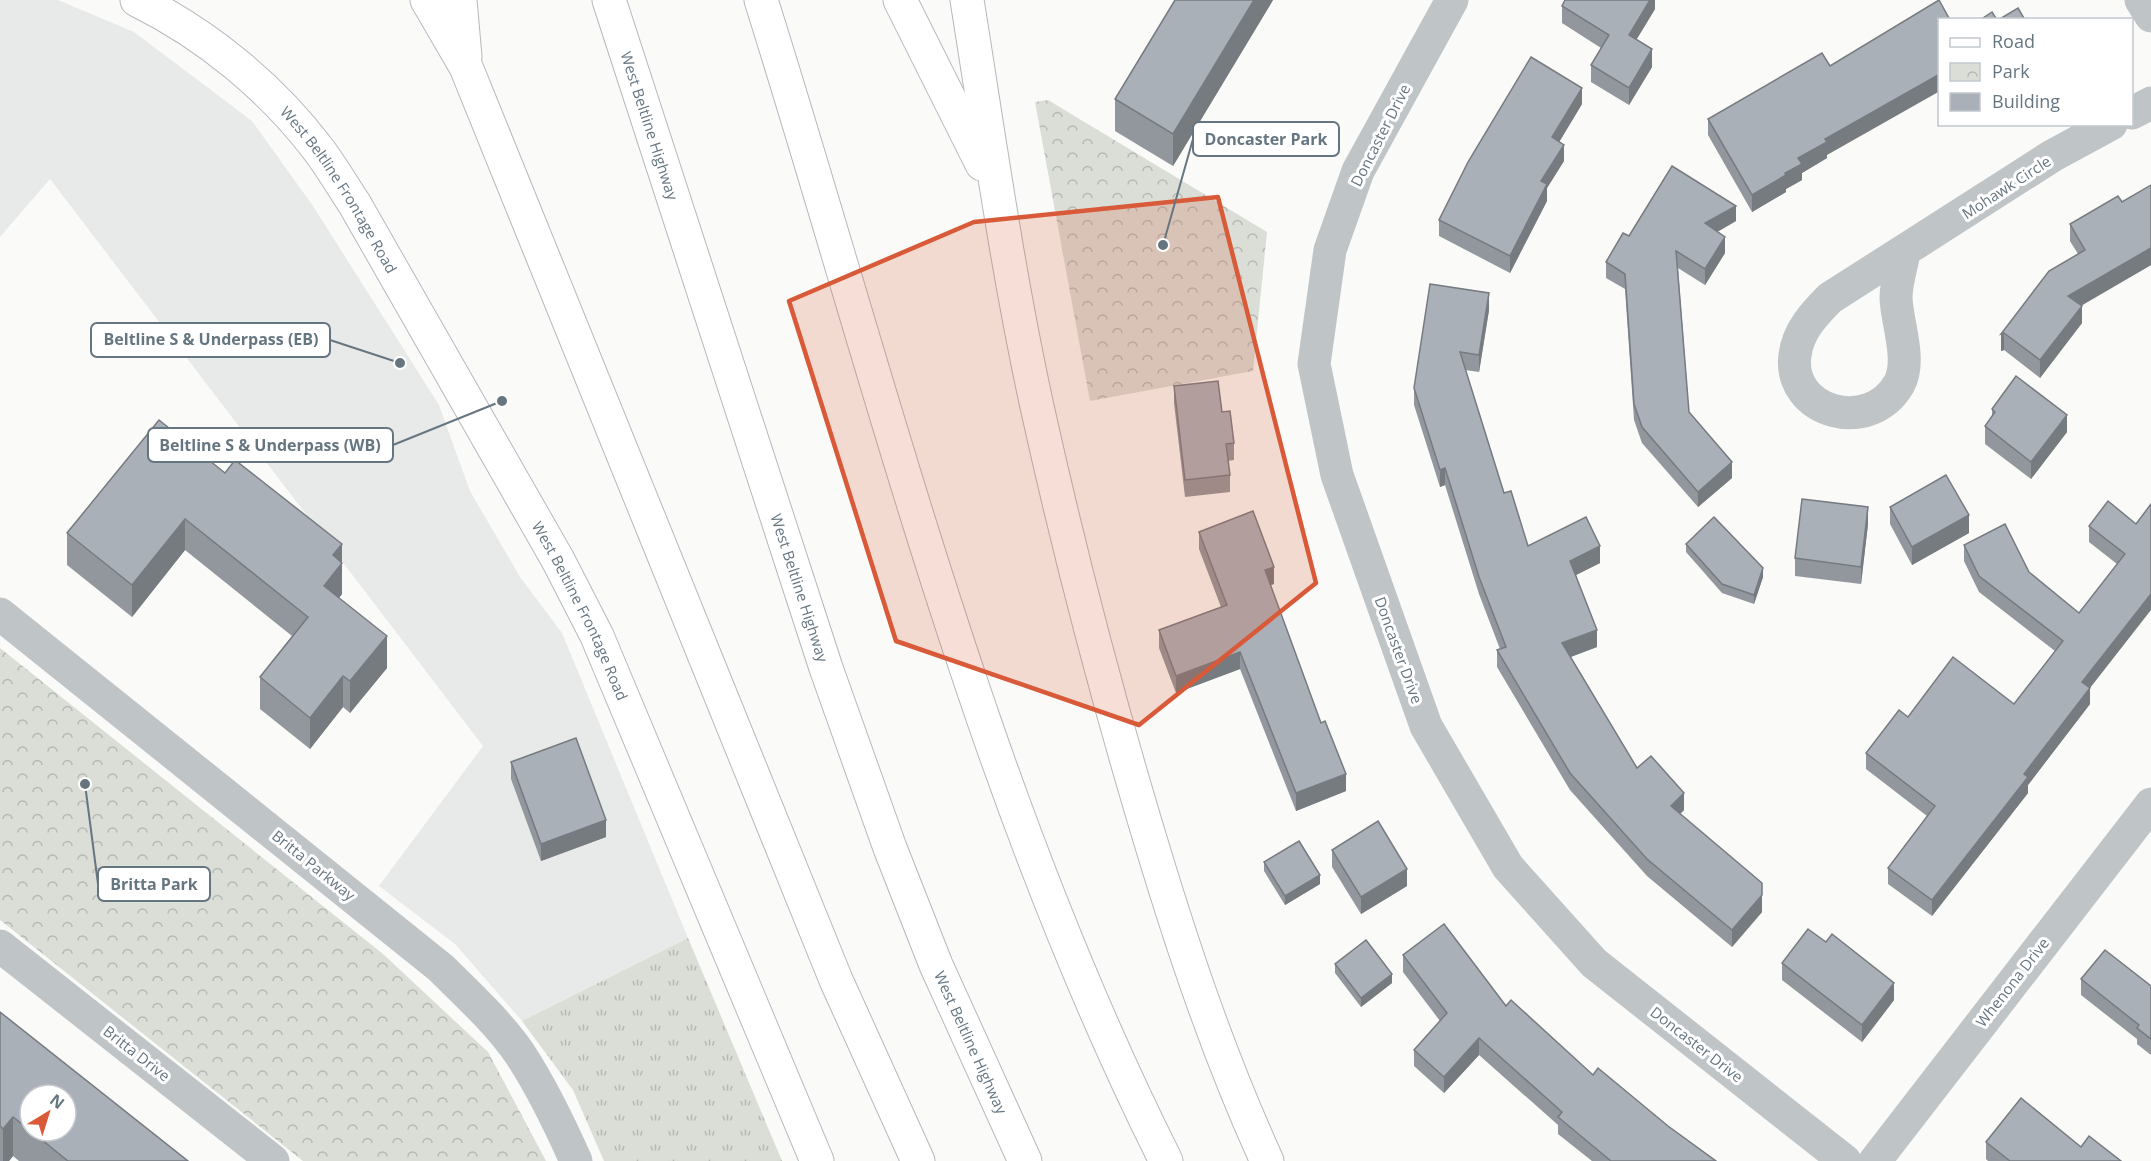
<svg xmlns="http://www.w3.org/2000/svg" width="2151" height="1161" font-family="'Open Sans',sans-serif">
  <defs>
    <pattern id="grass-tufts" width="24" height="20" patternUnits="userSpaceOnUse" patternTransform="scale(1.5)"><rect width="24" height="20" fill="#daded7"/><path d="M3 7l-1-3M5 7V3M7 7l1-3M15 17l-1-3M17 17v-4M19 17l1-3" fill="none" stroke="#b5b9b4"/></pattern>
    <pattern id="park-crowns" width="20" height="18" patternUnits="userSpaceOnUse" patternTransform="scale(1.5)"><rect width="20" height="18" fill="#daded7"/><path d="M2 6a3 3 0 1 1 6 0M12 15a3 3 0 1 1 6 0" fill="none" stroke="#b5b9b4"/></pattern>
  </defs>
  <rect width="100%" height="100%" fill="#fafaf8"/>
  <!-- built -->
  <path fill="#e8e9e9" d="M 0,0 L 58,0 L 134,32 L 252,121 L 313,206 L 439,405 L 470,491 L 520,577 L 562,633 L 688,938 L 522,1021 L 455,944 L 379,886 L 483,746 L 50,179 L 0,237 Z"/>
  <!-- grass -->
  <path fill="url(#grass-tufts)" d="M 688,938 L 782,1161 L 604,1161 L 573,1090 L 522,1021 Z"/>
  <!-- park -->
  <g fill="url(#park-crowns)">
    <path d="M 1048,100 L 1267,232 L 1253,371 L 1090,401 L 1035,102 Z"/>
    <path d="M 0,648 L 383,954 L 488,1052 L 546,1161 L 303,1161 L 0,920 Z"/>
  </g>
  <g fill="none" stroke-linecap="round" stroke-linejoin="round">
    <defs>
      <g id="secondary">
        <path id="s1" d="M 137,0 C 206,34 271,87 318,149 C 331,166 342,185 354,203 L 558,560 L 597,636 L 817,1161"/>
      </g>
      <g id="highway">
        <path d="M 427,0 L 466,67 L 836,980 L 918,1161"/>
        <path d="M 460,0 L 465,57"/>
        <path id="s2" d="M 609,0 L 826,668 L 890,848 L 936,965 L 1025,1161"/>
        <path d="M 761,0 C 884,391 981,793 1166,1161"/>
        <path d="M 900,0 L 982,164"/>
        <path d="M 967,0 C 989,137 1008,275 1038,411 C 1066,537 1098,662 1134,785 C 1171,912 1212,1041 1267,1161"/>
      </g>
    </defs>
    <!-- secondary casing -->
    <use href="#secondary" stroke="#b4babe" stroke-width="35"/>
    <!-- highway casing -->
    <use href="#highway" stroke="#b5b9bc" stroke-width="35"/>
    <!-- street -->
    <g stroke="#bfc4c7" stroke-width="33">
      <path d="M 1452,0 L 1358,171 L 1330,250 L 1314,364 L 1337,475 L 1426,726 L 1508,867 L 1594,963 L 1845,1161"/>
      <path d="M 2141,0 L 2151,16"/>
      <path d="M 2132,113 L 2151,103"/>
      <path d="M 1904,253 C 1901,268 1896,284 1896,298 C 1897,324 1912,360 1899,384 C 1869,436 1787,412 1795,355 C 1798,331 1814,314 1830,298 L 2052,156 L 2111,124"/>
      <path d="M 0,614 L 441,968 C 468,995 498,1022 520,1054 C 541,1086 560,1125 576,1161"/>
      <path d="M 0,946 L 273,1161"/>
      <path d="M 1875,1161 L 2151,804"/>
    </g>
    <!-- secondary -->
    <use href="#secondary" stroke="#fff" stroke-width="33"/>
    <!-- highway -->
    <use href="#highway" stroke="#fff" stroke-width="33"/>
  </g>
  <!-- wall -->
  <g fill="#91979d" fill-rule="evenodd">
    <path d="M 1175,0 L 1273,0 L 1173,166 L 1115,131 L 1115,99 Z"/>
    <path d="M 1655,0 L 1655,9 L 1636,40 L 1652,67 L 1629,105 L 1591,82 L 1591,65 L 1601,48 L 1562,23 L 1562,6 Z"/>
    <path d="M 1582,104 L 1559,142 L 1564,161 L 1547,188 L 1547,201 L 1510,273 L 1439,236 L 1439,220 Z"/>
    <path d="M 1708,119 L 1827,155 L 1827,158 L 1802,173 L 1802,180 L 1786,189 L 1786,192 L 1752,212 L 1708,135 Z"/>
    <path d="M 1736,221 L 1717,232 L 1725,253 L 1705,285 L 1678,268 L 1689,412 L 1732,478 L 1698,507 L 1642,443 L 1634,420 L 1625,289 L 1606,278 L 1606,262 L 1629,236 Z"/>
    <path d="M 2070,224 L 2151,265 L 2081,306 L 2082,323 L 2040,378 L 2004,350 L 2001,351 L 2001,334 L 2078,254 L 2070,241 Z"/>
    <path d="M 1489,310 L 1479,372 L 1465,370 L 1504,493 L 1528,546 L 1600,563 L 1576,575 L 1597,647 L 1571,657 L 1637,768 L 1684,810 L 1680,814 L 1762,912 L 1732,947 L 1647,876 L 1570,790 L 1497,667 L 1497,650 L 1500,649 L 1479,594 L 1445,485 L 1440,487 L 1414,405 L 1414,388 Z"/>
    <path d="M 1174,386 L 1222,412 L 1234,443 L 1234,460 L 1228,461 L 1230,475 L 1230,492 L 1185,497 L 1174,403 Z"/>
    <path d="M 1992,409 L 2067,432 L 2031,479 L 1985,444 L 1985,426 L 1992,417 Z"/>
    <path d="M 225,473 L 342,544 L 342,594 L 339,598 L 387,668 L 350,713 L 343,707 L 310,749 L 260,709 L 260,677 L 292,636 L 185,550 L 132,617 L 67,565 L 67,533 Z"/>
    <path d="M 1890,507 L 1969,533 L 1912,565 L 1890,524 Z"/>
    <path d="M 1868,524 L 1861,584 L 1795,576 L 1795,558 Z"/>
    <path d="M 2136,524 L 2090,688 L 2090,704 L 2028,785 L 2028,793 L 1932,916 L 1888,884 L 1888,868 L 1927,816 L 1866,769 L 1866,753 L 1908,717 L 2014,704 L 2055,651 L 1979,592 L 1964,561 L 1964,545 L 2029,572 L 2079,613 L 2117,564 L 2089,542 L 2089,526 Z"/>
    <path d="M 1199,532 L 1274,584 L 1270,585 L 1346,791 L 1296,811 L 1240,669 L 1176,693 L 1159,648 L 1159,630 L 1221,607 L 1199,549 Z"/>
    <path d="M 1686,544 L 1763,577 L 1754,604 L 1722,593 L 1686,552 Z"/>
    <path d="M 511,762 L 606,837 L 541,861 L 511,779 Z"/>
    <path d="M 1332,850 L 1407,886 L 1361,914 L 1332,867 Z"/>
    <path d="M 1264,862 L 1320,884 L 1285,905 L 1264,871 Z"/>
    <path d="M 1403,955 L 1506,1006 L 1593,1075 L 1668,1126 L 1716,1161 L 1592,1161 L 1558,1134 L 1558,1125 L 1479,1055 L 1444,1093 L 1414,1066 L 1414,1050 L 1440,1021 L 1403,972 Z"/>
    <path d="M 1782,963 L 1894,1000 L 1862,1042 L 1782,980 Z"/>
    <path d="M 1335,964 L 1392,983 L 1361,1007 L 1335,973 Z"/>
    <path d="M 2081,979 L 2151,986 L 2151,1055 L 2137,1044 L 2137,1039 L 2081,995 Z"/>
    <path d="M 0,1012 L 188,1161 L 19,1161 L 13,1156 L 9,1161 L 0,1161 ZM 30,1095 L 66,1131 L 30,1131 Z"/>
    <path d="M 1986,1142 L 2081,1147 L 2121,1161 L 1988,1161 L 1986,1159 Z"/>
  </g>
  <!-- shaded-wall -->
  <g fill="#767b80">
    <path d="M 1254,0 L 1273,0 L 1173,166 L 1173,134 Z"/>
    <path d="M 1650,0 L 1655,0 L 1655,9 L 1629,52 L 1629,35 Z"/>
    <path d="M 1652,49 L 1652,67 L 1629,105 L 1629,88 Z"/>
    <path d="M 1940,74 L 1940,91 L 1827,155 L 1827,158 L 1802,173 L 1802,180 L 1786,189 L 1786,192 L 1752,212 L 1752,195 L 1785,173 L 1798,158 L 1825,139 Z"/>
    <path d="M 1582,88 L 1582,104 L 1552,154 L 1552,137 Z"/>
    <path d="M 1564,145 L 1564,161 L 1547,188 L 1547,201 L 1510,273 L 1510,256 L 1541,181 Z"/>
    <path d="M 1736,206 L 1736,221 L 1705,239 L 1705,223 Z"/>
    <path d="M 1725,237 L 1725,253 L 1705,285 L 1705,269 Z"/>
    <path d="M 2151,248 L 2151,265 L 2068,313 L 2068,296 Z"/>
    <path d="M 1489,293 L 1489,310 L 1479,372 L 1479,355 Z"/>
    <path d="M 2082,306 L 2082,323 L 2040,378 L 2040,360 Z"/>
    <path d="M 2004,333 L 2004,350 L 2001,351 L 2001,334 Z"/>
    <path d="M 2067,415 L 2067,432 L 2031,479 L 2031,462 Z"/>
    <path d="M 1732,462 L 1732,478 L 1698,507 L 1698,492 Z"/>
    <path d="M 1445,468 L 1445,485 L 1440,487 L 1440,470 Z"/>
    <path d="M 1868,507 L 1868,524 L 1861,584 L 1861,567 Z"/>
    <path d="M 1969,515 L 1969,533 L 1912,565 L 1912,547 Z"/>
    <path d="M 185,519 L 185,550 L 132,617 L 132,585 Z"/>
    <path d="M 342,544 L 342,594 L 324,618 L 324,586 L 333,555 Z"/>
    <path d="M 1600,546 L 1600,563 L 1570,578 L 1570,561 Z"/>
    <path d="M 1274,567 L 1274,584 L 1265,587 L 1265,570 Z"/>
    <path d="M 1763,568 L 1763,577 L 1754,604 L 1754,595 Z"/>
    <path d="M 2151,594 L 2151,610 L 2090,688 L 2090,704 L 2028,785 L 2028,793 L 1932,916 L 1932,900 L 2024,774 L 2082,682 Z"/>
    <path d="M 1597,630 L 1597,647 L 1562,660 L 1562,643 Z"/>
    <path d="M 387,636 L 387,668 L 350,713 L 350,681 Z"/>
    <path d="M 1240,652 L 1240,669 L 1176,693 L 1176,676 Z"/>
    <path d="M 343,676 L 343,707 L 310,749 L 310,718 Z"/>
    <path d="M 1346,774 L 1346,791 L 1296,811 L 1296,793 Z"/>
    <path d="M 1684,793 L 1684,810 L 1671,823 L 1671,806 Z"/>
    <path d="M 606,820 L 606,837 L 541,861 L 541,844 Z"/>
    <path d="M 1407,869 L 1407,886 L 1361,914 L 1361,897 Z"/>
    <path d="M 1320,875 L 1320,884 L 1285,905 L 1285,896 Z"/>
    <path d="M 1762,895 L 1762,912 L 1732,947 L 1732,930 Z"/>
    <path d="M 1392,974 L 1392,983 L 1361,1007 L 1361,998 Z"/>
    <path d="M 1894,983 L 1894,1000 L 1862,1042 L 1862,1025 Z"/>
    <path d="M 1479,1038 L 1479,1055 L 1444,1093 L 1444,1077 Z"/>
    <path d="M 13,1117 L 13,1156 L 9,1161 L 3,1161 L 3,1129 Z"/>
  </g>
  <!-- building -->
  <g fill="#a9b0b7" stroke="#767b80" stroke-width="1.5">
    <path d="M 1175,0 L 1254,0 L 1173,134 L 1115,99 Z"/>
    <path d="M 1565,0 L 1650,0 L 1629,35 L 1652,49 L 1629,88 L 1591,65 L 1609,35 L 1562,6 Z"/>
    <path d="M 1939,0 L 1950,20 L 1940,20 L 1940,74 L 1825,139 L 1827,142 L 1798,158 L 1802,164 L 1785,173 L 1786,175 L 1752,195 L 1708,119 L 1822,53 L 1830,66 Z"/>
    <path d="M 2018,8 L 2025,20 L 1998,20 Z"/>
    <path d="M 1992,12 L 1997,20 L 1980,20 Z"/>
    <path d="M 1531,57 L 1582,88 L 1552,137 L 1564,145 L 1541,181 L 1547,184 L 1510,256 L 1439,220 L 1468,162 Z"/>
    <path d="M 1672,166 L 1736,206 L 1705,223 L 1725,237 L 1705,269 L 1676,251 L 1689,412 L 1732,462 L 1698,492 L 1642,427 L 1634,404 L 1625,274 L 1606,262 L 1623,233 L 1629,236 Z"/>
    <path d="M 2151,185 L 2151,248 L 2068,296 L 2082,306 L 2040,360 L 2004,333 L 2001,334 L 2049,271 L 2085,250 L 2070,224 L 2118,196 L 2122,202 Z"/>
    <path d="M 1430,284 L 1489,293 L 1479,355 L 1460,352 L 1504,493 L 1511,491 L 1528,546 L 1586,517 L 1600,546 L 1570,561 L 1597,630 L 1562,643 L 1637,768 L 1651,756 L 1684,793 L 1671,806 L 1762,883 L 1762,895 L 1732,930 L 1647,859 L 1570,773 L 1497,650 L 1506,647 L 1479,577 L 1445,468 L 1440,470 L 1414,388 Z"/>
    <path d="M 2016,376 L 2067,415 L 2031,462 L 1985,426 L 1995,412 L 1992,409 Z"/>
    <path d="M 1218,381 L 1222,412 L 1230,411 L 1234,443 L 1226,444 L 1230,475 L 1185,480 L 1174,386 Z"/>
    <path d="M 159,420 L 225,473 L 235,460 L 342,544 L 333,555 L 342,563 L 324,586 L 387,636 L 350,681 L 343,676 L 310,718 L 260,677 L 308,617 L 185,519 L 132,585 L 67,533 Z"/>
    <path d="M 1946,475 L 1969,515 L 1912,547 L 1890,507 Z"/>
    <path d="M 1802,499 L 1868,507 L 1861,567 L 1795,558 Z"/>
    <path d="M 2108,501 L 2136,524 L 2151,504 L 2151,594 L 2082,682 L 2090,688 L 2024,774 L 2028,777 L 1932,900 L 1888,868 L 1935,806 L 1866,753 L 1899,710 L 1908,717 L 1953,657 L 2014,704 L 2063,641 L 1979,576 L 1964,545 L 2005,524 L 2029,572 L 2079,613 L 2125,554 L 2089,526 Z"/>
    <path d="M 1253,511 L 1274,567 L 1265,570 L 1321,723 L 1325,721 L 1346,774 L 1296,793 L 1240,652 L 1176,676 L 1159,630 L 1227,605 L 1199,532 Z"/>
    <path d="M 1714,517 L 1763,568 L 1754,595 L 1722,584 L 1686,544 Z"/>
    <path d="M 576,738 L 606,820 L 541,844 L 511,762 Z"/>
    <path d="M 1378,821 L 1407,869 L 1361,897 L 1332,850 Z"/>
    <path d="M 1299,841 L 1320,875 L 1285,896 L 1264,862 Z"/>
    <path d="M 1444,924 L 1506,1006 L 1511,1000 L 1593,1075 L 1598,1068 L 1668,1126 L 1716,1161 L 1611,1161 L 1558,1117 L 1562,1112 L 1479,1038 L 1444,1077 L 1414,1050 L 1447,1013 L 1403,955 Z"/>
    <path d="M 1808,929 L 1826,942 L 1832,934 L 1894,983 L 1862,1025 L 1782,963 Z"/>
    <path d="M 1366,940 L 1392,974 L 1361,998 L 1335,964 Z"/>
    <path d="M 2105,950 L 2151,986 L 2151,1039 L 2137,1028 L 2139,1025 L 2081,979 Z"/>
    <path d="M 0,1012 L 188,1161 L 68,1161 L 31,1131 L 66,1131 L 66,1095 L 30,1095 L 30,1130 L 13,1117 L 3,1129 L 0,1126 Z"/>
    <path d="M 2021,1098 L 2081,1147 L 2089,1136 L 2121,1161 L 2010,1161 L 1986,1142 Z"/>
  </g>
  <!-- marked area -->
  <path fill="#d95a38" fill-opacity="0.2" stroke="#d95a38" stroke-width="4.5" stroke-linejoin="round" d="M 1218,197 L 1316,583 L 1139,725 L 896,641 L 789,301 L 974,222 Z"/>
  <g text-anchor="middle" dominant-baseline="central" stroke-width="6" stroke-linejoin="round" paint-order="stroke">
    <!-- street labels -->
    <g font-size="15" fill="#667681" stroke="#fff">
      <text stroke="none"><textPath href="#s2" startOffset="132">West Beltline Highway</textPath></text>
      <text transform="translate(1380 135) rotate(-63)">Doncaster Drive</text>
      <text transform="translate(2006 187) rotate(-33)">Mohawk Circle</text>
      <text stroke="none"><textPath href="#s1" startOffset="282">West Beltline Frontage Road</textPath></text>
      <text stroke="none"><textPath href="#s2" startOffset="618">West Beltline Highway</textPath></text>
      <text stroke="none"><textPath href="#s1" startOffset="768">West Beltline Frontage Road</textPath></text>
      <text transform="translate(1399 650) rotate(70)">Doncaster Drive</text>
      <text transform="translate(314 865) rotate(39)">Britta Parkway</text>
      <text transform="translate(2012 982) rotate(-52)">Whenona Drive</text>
      <text stroke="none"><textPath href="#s2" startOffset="1104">West Beltline Highway</textPath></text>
      <text transform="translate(1697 1044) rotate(38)">Doncaster Drive</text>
      <text transform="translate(137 1053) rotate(38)">Britta Drive</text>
    </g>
  </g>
  <!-- callouts -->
  <path fill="none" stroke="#667681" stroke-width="2" d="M1163 245L1193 139M400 363L330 340M502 401L393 445M85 784L98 884"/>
  <g fill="#667681" stroke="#fff" stroke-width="2">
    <circle cx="1163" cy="245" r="6"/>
    <circle cx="400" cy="363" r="6"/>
    <circle cx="502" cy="401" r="6"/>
    <circle cx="85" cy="784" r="6"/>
  </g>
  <g fill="#fff" stroke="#667681" stroke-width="2">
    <rect x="1193" y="122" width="146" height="34" rx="6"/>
    <rect x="91" y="323" width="239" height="34" rx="6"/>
    <rect x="148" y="428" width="245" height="34" rx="6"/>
    <rect x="98" y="867" width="112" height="34" rx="6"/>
  </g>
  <g font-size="16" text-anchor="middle" font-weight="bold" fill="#667681">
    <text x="1266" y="145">Doncaster Park</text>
    <text x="211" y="345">Beltline S &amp; Underpass (EB)</text>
    <text x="270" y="451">Beltline S &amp; Underpass (WB)</text>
    <text x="154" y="890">Britta Park</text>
  </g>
  <!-- legend -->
  <rect x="1938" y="18" width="195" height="108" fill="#ffffff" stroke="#c2c8cd" stroke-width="1.5"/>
  <rect x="1950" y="38" width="30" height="9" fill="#ffffff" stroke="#c2c8cd" stroke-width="1.5"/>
  <text x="1992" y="48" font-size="18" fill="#667681">Road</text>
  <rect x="1950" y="63" width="30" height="18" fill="url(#park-crowns)" stroke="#c2c8cd" stroke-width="1.5"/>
  <text x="1992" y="78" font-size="18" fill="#667681">Park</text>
  <rect x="1950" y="93" width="30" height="18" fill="#a9b0b7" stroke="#c2c8cd" stroke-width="1.5"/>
  <text x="1992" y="108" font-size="18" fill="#667681">Building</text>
  <!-- north arrow -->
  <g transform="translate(48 1113) rotate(38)"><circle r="28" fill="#ffffff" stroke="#c2c8cd" stroke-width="1.5"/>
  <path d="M0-4.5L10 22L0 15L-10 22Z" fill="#d95a38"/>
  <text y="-9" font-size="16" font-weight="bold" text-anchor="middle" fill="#667681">N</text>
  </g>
</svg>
